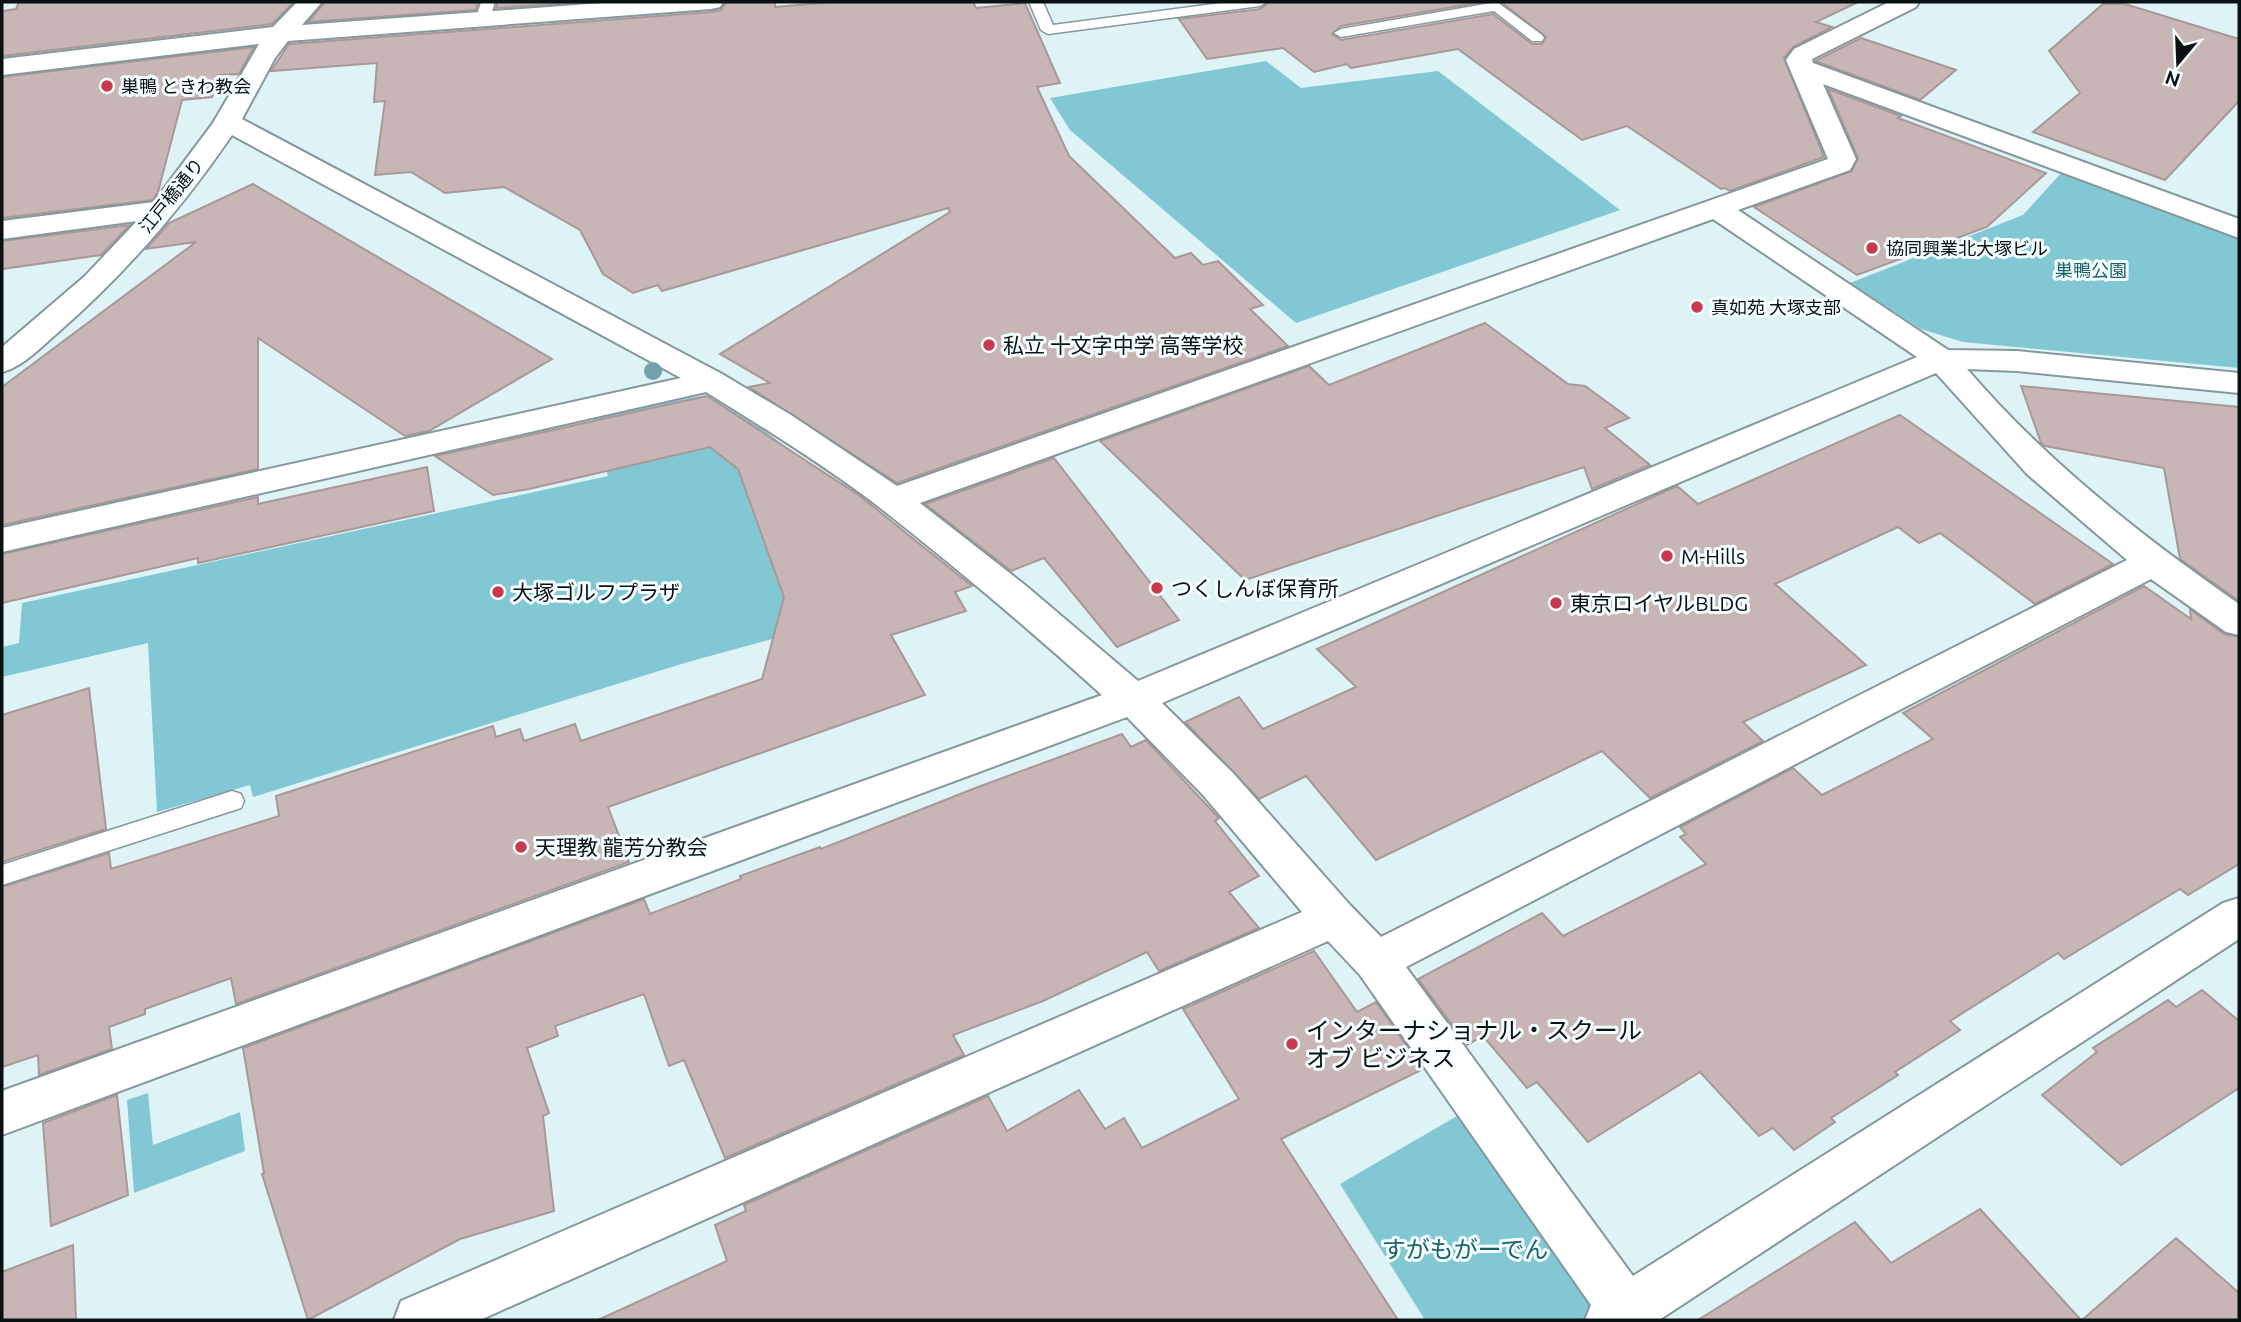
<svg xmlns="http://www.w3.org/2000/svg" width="2241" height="1322" font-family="Ubuntu,'Noto Sans JP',sans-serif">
  <rect width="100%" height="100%" fill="#def3f6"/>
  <!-- green -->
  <g fill="#82c8d4">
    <path d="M 1266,61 L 1301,88 L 1438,71 L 1620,210 L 1296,323 L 1070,130 L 1050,98 Z"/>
    <path d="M 2064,170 L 2239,235 L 2239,368 L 1963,342 L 1921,329 L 1850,283 L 2023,215 Z"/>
    <path d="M 706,395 L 764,430 L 954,581 L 830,623 L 688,662 L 253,797 L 250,785 L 157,812 L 148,643 L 2,677 L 2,647 L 19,643 L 22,603 L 608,476 L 591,417 Z"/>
    <path d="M 148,1093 L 153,1145 L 240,1112 L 245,1151 L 134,1193 L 127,1100 Z"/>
    <path d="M 1457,1116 L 1570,1271 L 1592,1305 L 1591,1320 L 1425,1320 L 1340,1184 Z"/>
  </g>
  <!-- building -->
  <g fill="#c8b5b5" stroke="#aa9797" stroke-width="2">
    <path d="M 19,2 L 294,2 L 272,24 L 2,56 L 2,11 L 16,9 Z"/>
    <path d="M 325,2 L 478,2 L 476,10 L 308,22 Z"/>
    <path d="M 497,2 L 583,2 L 496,8 Z"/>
    <path d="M 726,2 L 775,2 L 775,7 L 833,2 L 973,2 L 976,8 L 1025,3 L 1060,83 L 1037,87 L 1069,156 L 1175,258 L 1191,253 L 1203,265 L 1218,261 L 1263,305 L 1250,309 L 1288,346 L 897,483 L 749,387 L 770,383 L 720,354 L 950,212 L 948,208 L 662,291 L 658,285 L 633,293 L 603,274 L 580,230 L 504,187 L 445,193 L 411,172 L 375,175 L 385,101 L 374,102 L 377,63 L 271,71 L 289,44 L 711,12 L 721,10 Z"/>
    <path d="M 1269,2 L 1483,2 L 1341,26 L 1332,34 L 1341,40 L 1493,14 L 1532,44 L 1542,44 L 1546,37 L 1501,2 L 1858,2 L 1816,22 L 1832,27 L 1793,47 L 1784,58 L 1824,157 L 1730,191 L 1725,188 L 1721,189 L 1627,126 L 1582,140 L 1458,49 L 1351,68 L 1347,64 L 1314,72 L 1283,48 L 1207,59 L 1179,19 L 1260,9 Z"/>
    <path d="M 2103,4 L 2125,4 L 2239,39 L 2239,101 L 2165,180 L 2033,132 L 2080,93 L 2049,51 Z"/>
    <path d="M 1861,38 L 1956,70 L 1920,100 L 1815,61 Z"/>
    <path d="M 254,47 L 239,74 L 218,75 L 212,97 L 182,100 L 158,192 L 153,200 L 2,218 L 2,77 Z"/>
    <path d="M 1828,89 L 1901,116 L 1898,118 L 2046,173 L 1987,227 L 1857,275 L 1754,207 L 1852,171 L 1858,158 Z"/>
    <path d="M 253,184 L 552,359 L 429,431 L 405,436 L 258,338 L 258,469 L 2,525 L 2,387 L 196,242 L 146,249 L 169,223 Z"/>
    <path d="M 130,225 L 101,255 L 2,269 L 2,241 Z"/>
    <path d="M 1485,323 L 1568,384 L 1585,386 L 1629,418 L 1605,428 L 1650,465 L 1592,489 L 1584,467 L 1245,580 L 1100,441 L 1309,366 L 1329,385 Z"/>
    <path d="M 2021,386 L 2239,407 L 2239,601 L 2180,559 L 2164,468 L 2045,446 L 2041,443 Z"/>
    <path d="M 707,396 L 860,496 L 972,586 L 955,592 L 966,611 L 891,635 L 925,695 L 608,807 L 629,862 L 236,1004 L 231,978 L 145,1009 L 145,1014 L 109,1027 L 112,1049 L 39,1075 L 38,1055 L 2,1067 L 2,887 L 109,853 L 111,869 L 279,816 L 276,796 L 493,726 L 496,737 L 520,729 L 524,741 L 575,724 L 581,741 L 762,679 L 784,597 L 738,469 L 710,447 L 529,489 L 493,495 L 435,456 Z"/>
    <path d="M 1900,415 L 2113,564 L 2035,604 L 1940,533 L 1919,543 L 1898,527 L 1775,584 L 1866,665 L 1743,722 L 1763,741 L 1650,798 L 1602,751 L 1376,860 L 1306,776 L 1259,799 L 1185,722 L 1239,697 L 1263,729 L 1356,687 L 1317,649 L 1677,486 L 1698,504 Z"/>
    <path d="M 1054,458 L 1179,620 L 1117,647 L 1044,558 L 1011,571 L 925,504 Z"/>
    <path d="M 427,467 L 434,511 L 198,563 L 198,558 L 2,603 L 2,554 L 258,497 L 258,504 Z"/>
    <path d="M 2144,586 L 2191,619 L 2190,609 L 2224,634 L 2239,637 L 2239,864 L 2188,895 L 2180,889 L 2064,959 L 2058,953 L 1950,1021 L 1960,1030 L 1895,1072 L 1898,1075 L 1831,1118 L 1835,1122 L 1794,1150 L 1773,1128 L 1759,1136 L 1700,1072 L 1588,1142 L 1537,1082 L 1527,1088 L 1483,1036 L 1467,1045 L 1418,979 L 1542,913 L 1563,936 L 1706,864 L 1680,837 L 1686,834 L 1680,827 L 1793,768 L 1822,795 L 1933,739 L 1903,713 Z"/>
    <path d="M 89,688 L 106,829 L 2,862 L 2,715 Z"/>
    <path d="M 1122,734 L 1131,747 L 1146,740 L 1219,818 L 1215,821 L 1259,876 L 1229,892 L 1259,928 L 1159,971 L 1147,952 L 1043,1001 L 953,1035 L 964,1055 L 725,1158 L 684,1060 L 669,1066 L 644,994 L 555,1026 L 558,1036 L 527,1048 L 549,1113 L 543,1116 L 554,1211 L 460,1239 L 308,1320 L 262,1174 L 264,1173 L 243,1048 L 644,899 L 650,914 L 741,879 L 740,876 L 820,847 L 821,849 L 978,787 Z"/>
    <path d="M 1314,951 L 1357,1012 L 1376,1002 L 1423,1069 L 1281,1139 L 1398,1320 L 598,1320 L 727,1261 L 715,1225 L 746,1211 L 744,1205 L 988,1096 L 1007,1131 L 1079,1090 L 1105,1129 L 1124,1118 L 1142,1148 L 1239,1099 L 1183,1009 Z"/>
    <path d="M 2202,990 L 2239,1021 L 2239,1088 L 2121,1165 L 2042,1095 L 2097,1052 L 2093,1048 L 2168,1000 L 2176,1007 Z"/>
    <path d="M 117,1095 L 128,1195 L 51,1226 L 43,1123 Z"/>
    <path d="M 1980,1209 L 2081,1320 L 1698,1320 L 1855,1222 L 1891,1263 Z"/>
    <path d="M 2176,1238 L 2239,1293 L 2239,1320 L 2082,1320 Z"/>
    <path d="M 73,1245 L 76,1320 L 2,1320 L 2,1272 Z"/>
  </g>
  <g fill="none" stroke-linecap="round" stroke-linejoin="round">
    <defs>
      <g id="service">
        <path d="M 481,2 L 495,2 L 490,18 L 483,22 L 476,18 Z"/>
        <path d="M 1029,2 L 1043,2 L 1053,25 L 1229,2 L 1267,2 L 1260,6 L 1048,34 L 1041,30 Z"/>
        <path d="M 1497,2 L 1542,35 L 1544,38 L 1542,41 L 1532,41 L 1494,11 L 1341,37 L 1334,33 L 1341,29 Z"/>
        <path d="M 232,791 L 241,794 L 244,801 L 241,808 L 2,885 L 2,865 Z"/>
      </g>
      <path id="minor" d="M 297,2 L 322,2 L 302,25 L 616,2 L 723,2 L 720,7 L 711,9 L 288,41 L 275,58 L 242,119 L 722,374 L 791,415 L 897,486 L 1828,159 L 1786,60 L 1794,49 L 1889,2 L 1919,2 L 1916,7 L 1812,59 L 1813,63 L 2239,219 L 2239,238 L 1823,84 L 1856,159 L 1850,170 L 1738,210 L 1948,350 L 2017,351 L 2239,373 L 2239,393 L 2017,371 L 1967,369 C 2046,461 2140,535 2239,604 L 2239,635 L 2226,632 L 2151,579 L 1406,967 L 1633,1276 L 2223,903 L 2239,898 L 2239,939 L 1659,1320 L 1585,1320 L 1591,1305 L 1360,975 L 1328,941 L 480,1320 L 394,1320 L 401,1301 L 1302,912 L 1203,795 L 1127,717 L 2,1135 L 2,1091 L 1102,695 C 1031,631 958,569 883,510 C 827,467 766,429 706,392 L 2,552 L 2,528 L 681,378 L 232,135 C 181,210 123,276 54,336 C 39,349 22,367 2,372 L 2,347 L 85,276 L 137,221 L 2,239 L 2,221 L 154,202 L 213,123 L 259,44 L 2,75 L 2,59 L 273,27 ZM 1713,219 L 1917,357 L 1138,681 L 1025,585 L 920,503 ZM 1936,373 L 2027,474 L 2127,560 L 1381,937 L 1350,905 L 1233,773 L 1162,703 Z"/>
    </defs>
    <!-- service casing -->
    <use href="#service" stroke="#85989c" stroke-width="3"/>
    <!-- minor casing -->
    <use href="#minor" stroke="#85989c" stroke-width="4"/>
    <!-- service -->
    <use href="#service" fill="#fff" fill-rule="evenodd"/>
    <!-- minor -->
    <use href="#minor" fill="#fff" fill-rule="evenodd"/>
  </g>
  <!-- trees -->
  <circle fill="#72a3aa" cx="653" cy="371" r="9"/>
  <!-- markers -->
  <g fill="#c8384e" stroke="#f5feff" stroke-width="2.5">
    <circle cx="107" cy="86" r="7"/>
    <circle cx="1872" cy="248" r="7"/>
    <circle cx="1697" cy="307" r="7"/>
    <circle cx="989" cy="345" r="7"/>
    <circle cx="1667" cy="556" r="7"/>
    <circle cx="1157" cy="588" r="7"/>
    <circle cx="498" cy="592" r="7"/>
    <circle cx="1556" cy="603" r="7"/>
    <circle cx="521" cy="847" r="7"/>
    <circle cx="1292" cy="1044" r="7"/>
  </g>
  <g text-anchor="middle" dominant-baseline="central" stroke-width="6" stroke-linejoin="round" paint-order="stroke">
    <!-- far-poi labels -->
    <g font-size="18" fill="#0a1112" stroke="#f5feff" text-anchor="start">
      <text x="121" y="86">巣鴨 ときわ教会</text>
      <text x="1886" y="248">協同興業北大塚ビル</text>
      <text x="1711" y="307">真如苑 大塚支部</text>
    </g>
    <!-- far-street labels -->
    <g font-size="18" fill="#0a1112" stroke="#f5feff">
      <text transform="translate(171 195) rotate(-51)">江戸橋通り</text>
    </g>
    <!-- far-park labels -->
    <g font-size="18" fill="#1a616b" stroke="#f5feff">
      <text x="2091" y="270">巣鴨公園</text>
    </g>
    <!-- poi labels -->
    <g font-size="21" fill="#0a1112" stroke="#f5feff" text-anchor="start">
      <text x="1003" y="345">私立 十文字中学 高等学校</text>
      <text x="1681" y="556">M-Hills</text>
      <text x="1171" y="588">つくしんぼ保育所</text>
      <text x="512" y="592">大塚ゴルフプラザ</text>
      <text x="1570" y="603">東京ロイヤルBLDG</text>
      <text x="535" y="847">天理教 龍芳分教会</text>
    </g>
    <!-- near-poi labels -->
    <g font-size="24" fill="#0a1112" stroke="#f5feff" text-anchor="start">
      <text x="1306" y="1030">インターナショナル・スクール<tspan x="1306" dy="28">オブ ビジネス</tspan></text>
    </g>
    <!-- near-park labels -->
    <g font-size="24" fill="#1a616b" stroke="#f5feff">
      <text x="1465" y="1249">すがもがーでん</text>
    </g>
  </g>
  <!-- border -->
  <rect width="2241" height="1322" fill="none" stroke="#0a1112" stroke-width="7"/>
  <!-- north arrow -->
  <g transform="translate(2178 63) rotate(199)" stroke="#f5feff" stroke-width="5" paint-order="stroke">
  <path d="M0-5L12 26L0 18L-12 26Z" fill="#0a1112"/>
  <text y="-10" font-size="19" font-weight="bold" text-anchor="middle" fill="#0a1112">N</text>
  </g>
</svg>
